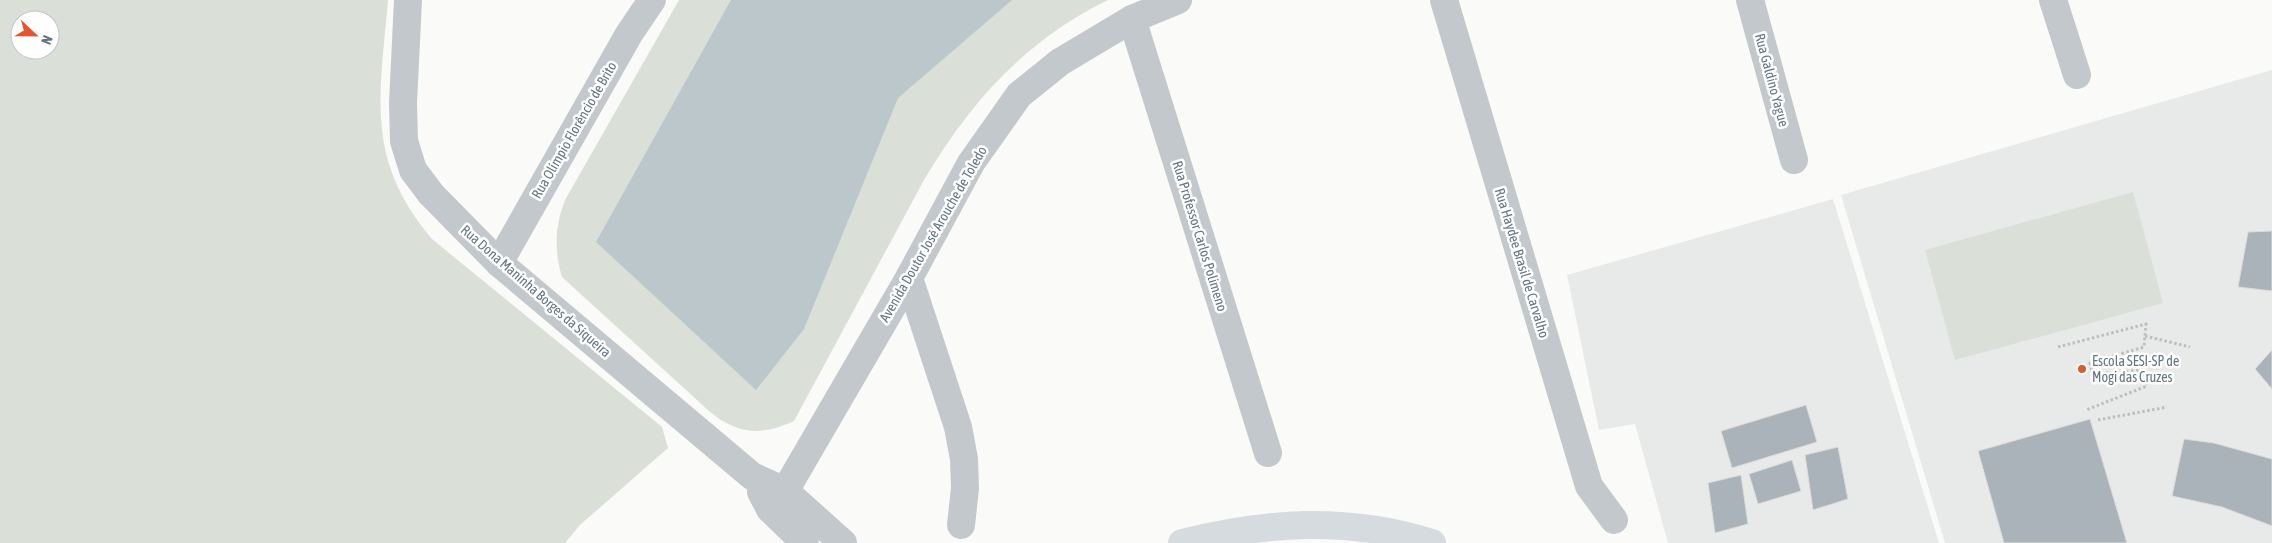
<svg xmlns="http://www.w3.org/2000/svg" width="2272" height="543" font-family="'Asap Condensed',sans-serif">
  <rect width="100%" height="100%" fill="#fafaf8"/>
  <!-- built -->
  <g fill="#e8e9e9">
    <path d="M 2272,70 L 2272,543 L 1945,543 L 1841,195 Z"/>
    <path d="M 1833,199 L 1939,543 L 1668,543 L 1635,424 L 1599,430 L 1567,275 Z"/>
  </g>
  <!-- green -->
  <g fill="#dadfd7" fill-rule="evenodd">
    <path d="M 0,0 L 388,0 C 380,95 364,159 432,239 L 662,427 L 668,448 L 580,525 L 565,543 L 0,543 ZM 20,20 L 50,20 L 50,50 L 20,50 Z"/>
    <path d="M 679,0 L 1108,0 C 1026,40 970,102 924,180 L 794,421 C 761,436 738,435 709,411 L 562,277 C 554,250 555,226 565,200 Z"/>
    <path d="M 2133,192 L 2163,303 L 1955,360 L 1925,250 Z"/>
  </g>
  <!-- water -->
  <path fill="#bbc7cb" d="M 731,0 L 1012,0 L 898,98 L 804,329 L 756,390 L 596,242 Z"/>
  <!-- building -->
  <g fill="#aab3b9" stroke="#dcdcda">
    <path d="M 2272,231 L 2272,291 L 2238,287 L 2248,232 Z"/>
    <path d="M 2272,350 L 2272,389 L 2255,369 Z"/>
    <path d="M 1806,405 L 1817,442 L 1732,468 L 1721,431 Z"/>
    <path d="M 2090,419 L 2127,543 L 2004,543 L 1978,451 Z"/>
    <path d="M 2184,439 L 2214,443 L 2272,459 L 2272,526 L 2222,507 L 2172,496 Z"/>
    <path d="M 1838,447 L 1848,499 L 1813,510 L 1805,455 Z"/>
    <path d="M 1792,460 L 1801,491 L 1758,504 L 1749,474 Z"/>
    <path d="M 1741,475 L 1748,524 L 1715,533 L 1708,483 Z"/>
  </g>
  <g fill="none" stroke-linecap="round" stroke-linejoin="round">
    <!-- path -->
    <g stroke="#bbbfc2" stroke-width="3" stroke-dasharray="2.5 2.5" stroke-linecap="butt">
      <path d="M 2145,336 L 2190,347"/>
      <path d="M 2058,347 L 2146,324 L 2144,347 L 2090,363 L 2093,374 L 2143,370 L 2147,386 L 2086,410"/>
      <path d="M 2098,420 L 2167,407"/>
    </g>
    <!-- minor -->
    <g stroke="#c3c8cc" stroke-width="28">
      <path d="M 408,0 L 403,103 L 404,141 L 413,170 L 431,194 L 499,263 L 752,476 L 785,491 L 843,543"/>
      <path d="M 1444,0 L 1589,486 L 1614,520"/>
      <path d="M 1750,0 L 1794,160"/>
      <path d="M 2053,0 L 2077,75"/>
      <path d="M 1132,19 L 1268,453"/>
      <path d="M 499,263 L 629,34 L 652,0"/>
      <path d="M 909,278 L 958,427 L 964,459 L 965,488 L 961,525"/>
      <path d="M 761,492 L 770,509 L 805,543"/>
      <path d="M 770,509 L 785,491 L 909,278 L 971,163 L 1019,95 L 1060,62 L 1132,19 L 1178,0"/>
    </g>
    <!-- secondary -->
    <path stroke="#d6dbdf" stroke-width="28" d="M 1182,543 C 1268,522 1346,516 1432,543"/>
  </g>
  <!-- markers -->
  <circle fill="#e4572e" stroke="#fff" stroke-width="2" cx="2082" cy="369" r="5"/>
  <g text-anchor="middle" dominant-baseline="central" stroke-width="5" stroke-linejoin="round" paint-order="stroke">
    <!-- street labels -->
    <g font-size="14" fill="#657683" stroke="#fff">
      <text transform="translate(1772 80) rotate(75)">Rua Galdino Yague</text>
      <text transform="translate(574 130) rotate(-60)">Rua Olímpio Florêncio de Brito</text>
      <text transform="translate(933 234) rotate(-60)">Avenida Doutor José Arouche de Toledo</text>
      <text transform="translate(1200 236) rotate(73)">Rua Professor Carlos Polimeno</text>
      <text transform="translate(1522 263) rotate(73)">Rua Haydee Brasil de Carvalho</text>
      <text transform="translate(536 291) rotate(41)">Rua Dona Maninha Borges da Siqueira</text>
    </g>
    <!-- poi labels -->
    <g font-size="14" fill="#657683" stroke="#fff" text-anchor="start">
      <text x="2092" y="361">Escola SESI-SP de<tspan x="2092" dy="16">Mogi das Cruzes</tspan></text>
    </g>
  </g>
  <!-- north arrow -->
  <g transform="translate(35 35) rotate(112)"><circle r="24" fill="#ffffff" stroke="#c1c8cd"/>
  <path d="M0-4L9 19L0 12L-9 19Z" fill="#e4572e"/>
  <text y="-8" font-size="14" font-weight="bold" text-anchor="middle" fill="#657683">N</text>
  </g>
</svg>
